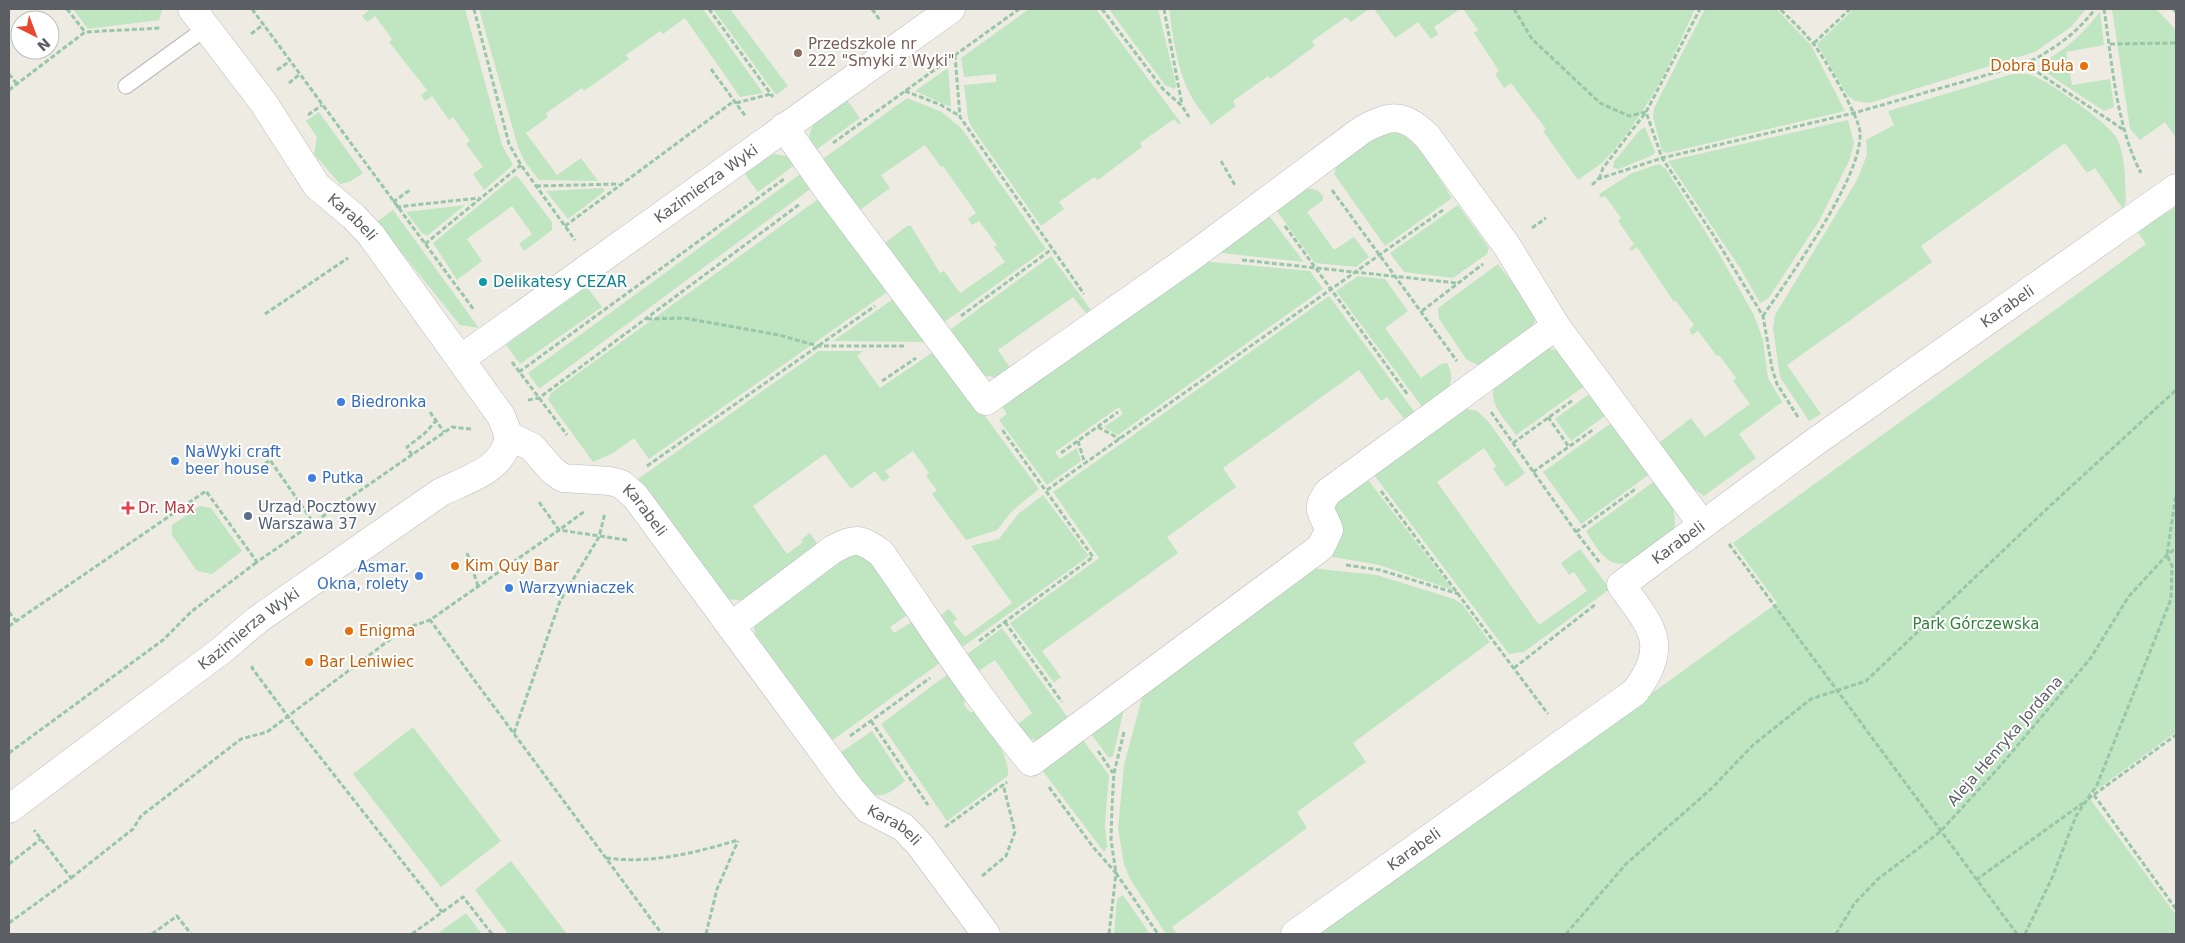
<svg xmlns="http://www.w3.org/2000/svg" width="2185" height="943" font-family="'DejaVu Sans',sans-serif">
  <rect width="100%" height="100%" fill="#eeece2"/>
  <!-- green -->
  <g fill="#bfe5c1">
    <path d="M 73,9 L 137,9 L 139,11 L 143,9 L 162,9 L 162,10 L 159,20 L 88,29 Z"/>
    <path d="M 371,9 L 465,9 L 502,145 L 513,165 L 484,190 L 473,174 L 483,167 L 466,144 L 470,141 L 453,117 L 449,120 L 432,96 L 425,101 L 421,95 L 427,90 L 389,42 L 392,39 L 375,16 L 367,22 L 362,16 Z"/>
    <path d="M 479,9 L 703,9 L 763,93 L 740,97 L 685,18 L 663,34 L 660,31 L 626,55 L 629,59 L 584,91 L 582,88 L 546,113 L 548,117 L 526,133 L 557,175 L 581,158 L 598,181 L 539,180 L 525,162 L 518,147 Z"/>
    <path d="M 713,9 L 730,9 L 788,86 L 776,95 Z"/>
    <path d="M 1029,9 L 1096,9 L 1181,123 L 1178,124 L 1174,119 L 1140,143 L 1142,147 L 1098,180 L 1094,177 L 1059,202 L 1064,209 L 1041,226 L 971,126 L 968,118 L 964,85 L 996,82 L 996,74 L 964,77 L 961,58 Z"/>
    <path d="M 1109,9 L 1158,9 L 1175,80 L 1176,87 L 1174,89 L 1165,85 Z"/>
    <path d="M 1169,9 L 1369,9 L 1351,22 L 1346,17 L 1312,41 L 1315,46 L 1270,79 L 1268,76 L 1233,101 L 1236,106 L 1211,125 C 1205,115 1196,106 1191,96 C 1177,70 1173,37 1169,9 Z"/>
    <path d="M 1374,9 L 1460,9 L 1434,27 L 1438,34 L 1431,39 L 1418,22 L 1395,38 Z"/>
    <path d="M 1463,9 L 1695,9 C 1671,62 1644,120 1603,162 C 1595,169 1586,173 1578,180 L 1543,131 L 1546,129 L 1511,83 L 1504,88 L 1495,74 L 1499,71 L 1474,33 L 1478,30 Z"/>
    <path d="M 1705,9 L 1776,9 L 1811,45 L 1845,111 L 1667,153 L 1662,151 L 1653,117 L 1654,108 Z"/>
    <path d="M 1854,9 L 2086,9 L 2071,27 L 2035,52 L 1870,103 L 1855,101 L 1848,96 L 1817,44 Z"/>
    <path d="M 2112,9 L 2156,9 L 2176,30 L 2176,138 L 2165,122 L 2140,140 L 2130,129 Z"/>
    <path d="M 2100,12 L 2104,45 L 2066,52 L 2072,85 L 2110,79 L 2114,107 L 2104,111 L 2042,70 L 2039,66 L 2041,63 C 2066,50 2082,34 2100,12 Z"/>
    <path d="M 948,68 L 951,106 L 948,106 L 915,91 Z"/>
    <path d="M 2012,74 C 2019,74 2025,73 2031,75 C 2047,80 2108,123 2116,137 C 2126,154 2125,183 2126,202 L 2123,209 L 2095,168 L 2087,173 L 2065,143 L 1921,246 L 1932,262 L 1787,365 L 1821,414 L 1809,421 L 1780,377 L 1773,328 L 1775,315 L 1857,180 L 1867,155 L 1866,140 L 1894,125 L 1888,111 Z"/>
    <path d="M 907,98 L 942,112 L 962,129 L 1046,249 L 943,323 L 882,245 L 907,226 L 911,226 L 940,273 L 944,271 L 960,293 L 1005,262 L 994,247 L 997,245 L 979,221 L 972,225 L 968,219 L 976,213 L 943,166 L 941,167 L 925,145 L 881,175 L 890,188 L 860,210 L 857,209 L 820,161 Z"/>
    <path d="M 847,100 L 860,118 L 813,152 C 800,123 826,115 847,100 Z"/>
    <path d="M 319,112 L 363,173 L 349,182 L 340,184 L 314,154 L 317,137 L 306,121 Z"/>
    <path d="M 1848,120 L 1854,143 L 1849,161 L 1819,221 L 1768,299 L 1760,303 L 1740,268 L 1668,161 Z"/>
    <path d="M 1645,127 L 1655,152 L 1653,155 L 1619,169 L 1613,168 L 1614,161 C 1622,154 1638,129 1645,127 Z"/>
    <path d="M 1394,131 C 1420,140 1437,176 1452,198 L 1385,246 L 1334,174 L 1338,161 L 1370,137 Z"/>
    <path d="M 774,154 L 788,156 L 796,164 L 758,192 L 744,173 Z"/>
    <path d="M 1659,164 L 1666,169 L 1718,252 L 1754,315 L 1763,340 L 1768,378 L 1782,402 L 1739,434 L 1756,458 L 1704,496 L 1688,485 L 1659,443 L 1691,418 L 1705,437 L 1750,404 L 1733,381 L 1736,378 L 1719,355 L 1717,356 L 1698,331 L 1692,335 L 1689,330 L 1694,325 L 1676,301 L 1674,302 L 1637,247 L 1631,251 L 1629,249 L 1634,244 L 1618,221 L 1621,218 L 1605,196 L 1601,198 L 1599,194 L 1632,173 Z"/>
    <path d="M 803,172 L 813,187 L 539,389 L 528,373 Z"/>
    <path d="M 515,176 L 518,177 L 552,222 L 552,230 L 524,251 L 519,244 L 532,234 L 512,206 L 467,239 L 482,261 L 457,280 L 433,243 Z"/>
    <path d="M 603,188 L 605,191 L 568,219 L 546,191 Z"/>
    <path d="M 1307,188 L 1317,190 L 1323,196 L 1323,200 L 1307,212 L 1334,250 L 1354,237 L 1369,257 L 1356,267 L 1315,263 L 1274,207 Z"/>
    <path d="M 821,197 L 890,290 L 649,459 L 634,438 L 613,453 L 593,462 L 548,400 L 551,393 Z"/>
    <path d="M 465,205 L 427,236 L 422,233 L 406,212 Z"/>
    <path d="M 1458,205 L 1489,248 L 1487,254 L 1453,278 L 1404,272 L 1390,253 Z"/>
    <path d="M 2176,207 L 2176,732 L 2088,796 L 2176,915 L 2176,934 L 1318,934 L 1777,603 L 1733,543 L 2146,244 L 2136,230 Z"/>
    <path d="M 393,210 L 479,328 L 460,325 L 377,222 Z"/>
    <path d="M 1267,213 L 1304,262 L 1212,252 Z"/>
    <path d="M 1051,256 L 1094,314 L 1089,317 L 1073,297 L 998,350 L 1013,372 L 997,378 L 984,375 L 947,332 Z"/>
    <path d="M 1202,261 L 1310,271 L 1323,289 L 1118,435 L 1104,427 L 1123,414 L 1119,407 L 1055,452 L 1060,459 L 1077,448 L 1081,461 L 1047,485 L 999,420 L 1007,414 L 1001,405 Z"/>
    <path d="M 1498,264 L 1531,307 L 1535,320 L 1530,331 L 1481,366 L 1467,360 L 1439,319 L 1438,308 Z"/>
    <path d="M 1358,276 L 1385,279 L 1408,311 L 1385,328 L 1421,378 L 1441,364 L 1447,363 C 1460,385 1440,397 1426,412 L 1336,291 Z"/>
    <path d="M 587,287 L 602,307 L 520,364 L 506,345 Z"/>
    <path d="M 1329,296 L 1419,418 L 1409,425 L 1387,397 L 1381,401 L 1359,370 L 1223,468 L 1236,487 L 1167,537 L 1178,553 L 1042,651 L 1061,677 L 1054,683 L 1010,623 L 1099,558 L 1053,492 Z"/>
    <path d="M 896,297 L 930,342 L 833,341 Z"/>
    <path d="M 1547,348 L 1559,351 L 1586,385 L 1516,435 C 1505,419 1487,403 1495,383 Z"/>
    <path d="M 936,350 L 1039,489 L 1013,510 L 997,530 L 966,540 L 932,494 L 937,490 L 926,476 L 929,473 L 913,451 L 885,471 L 890,477 L 883,482 L 875,471 L 851,489 L 825,454 L 753,506 L 787,554 L 803,542 L 801,540 L 810,533 L 821,549 L 746,601 L 727,599 L 716,590 L 638,479 L 819,351 L 863,351 L 857,356 L 880,388 Z"/>
    <path d="M 1593,391 L 1609,413 L 1571,441 L 1555,419 Z"/>
    <path d="M 1466,409 L 1477,411 L 1488,421 L 1525,473 L 1506,487 L 1493,469 L 1496,466 L 1484,448 L 1437,482 L 1539,625 L 1587,591 L 1574,572 L 1569,575 L 1561,563 L 1580,549 L 1610,589 L 1524,652 L 1509,654 L 1371,471 Z"/>
    <path d="M 1614,421 L 1651,473 L 1581,524 L 1543,472 Z"/>
    <path d="M 1365,476 L 1453,590 L 1379,565 L 1333,557 L 1331,555 L 1335,541 L 1343,531 L 1329,513 L 1331,502 Z"/>
    <path d="M 1656,480 C 1667,496 1678,509 1674,529 C 1657,543 1630,576 1607,559 C 1598,552 1592,540 1586,531 Z"/>
    <path d="M 1043,495 L 1089,556 L 957,651 L 934,620 L 949,609 L 957,619 L 953,622 L 965,637 L 1012,603 L 971,546 L 999,539 L 1018,514 Z"/>
    <path d="M 200,506 L 211,508 L 242,551 L 212,574 L 197,571 L 172,535 L 172,525 Z"/>
    <path d="M 843,552 L 865,554 L 910,613 L 890,627 L 894,633 L 915,620 L 944,660 L 830,742 L 755,636 L 754,625 Z"/>
    <path d="M 1309,568 L 1377,575 L 1454,599 L 1462,604 L 1490,642 L 1353,743 L 1366,762 L 1297,812 L 1307,828 L 1172,927 L 1177,934 L 1166,934 L 1130,879 L 1124,864 L 1118,829 L 1124,765 L 1145,687 Z"/>
    <path d="M 1002,628 L 1072,723 C 1045,737 1039,750 1013,728 L 1032,713 L 995,660 L 974,674 L 962,658 Z"/>
    <path d="M 952,671 L 965,699 L 964,705 L 970,712 L 975,712 C 988,730 1009,752 1008,775 L 1005,778 L 947,821 L 881,724 Z"/>
    <path d="M 1124,709 L 1113,756 L 1109,758 L 1088,730 Z"/>
    <path d="M 413,727 L 501,841 L 441,887 L 353,774 Z"/>
    <path d="M 872,731 L 905,781 C 899,785 890,794 882,795 C 867,799 848,764 840,753 Z"/>
    <path d="M 1079,735 L 1109,775 L 1105,824 L 1107,847 L 1104,852 L 1039,766 Z"/>
    <path d="M 511,861 L 567,934 L 508,934 L 475,890 Z"/>
    <path d="M 1123,895 L 1150,934 L 1114,934 L 1117,899 Z"/>
    <path d="M 466,913 L 482,934 L 437,934 Z"/>
  </g>
  <g fill="none" stroke-linecap="round" stroke-linejoin="round">
    <defs>
      <path id="lane" d="M 126,86 L 206,28"/>
      <g id="street">
        <path id="s1" d="M 192,9 L 263,102 L 317,186 L 354,217 L 371,235 L 501,416 L 509,436 L 532,447 L 553,471 L 563,478 L 610,481 L 621,484 L 635,496 L 850,788 L 868,809 L 903,827 L 920,845 L 986,934"/>
        <path d="M 784,127 L 825,186 L 986,401 L 1194,255 L 1362,130 C 1390,115 1403,112 1427,136 L 1507,246 L 1556,326 L 1702,524"/>
        <path id="s2" d="M 462,358 L 951,9"/>
        <path d="M 731,626 L 832,550 C 855,537 860,538 881,553 C 930,623 976,697 1031,762 L 1321,547 L 1329,530 C 1323,511 1314,511 1328,492 L 1556,326"/>
        <path id="s3" d="M 9,809 L 222,650 L 257,620 L 441,492 C 468,479 504,470 509,436"/>
        <path id="s4" d="M 1295,934 L 1635,692 C 1671,645 1651,626 1621,585 L 1815,442 L 2176,188"/>
      </g>
    </defs>
    <!-- lane casing -->
    <use href="#lane" stroke="#b8babf" stroke-width="17"/>
    <!-- street casing -->
    <use href="#street" stroke="#b8babf" stroke-width="29"/>
    <!-- path -->
    <g stroke="#98c6a8" stroke-width="3" stroke-dasharray="5 2.5" stroke-linecap="butt">
      <path d="M 67,9 L 85,32"/>
      <path d="M 252,9 L 474,310"/>
      <path d="M 474,9 L 509,144 L 521,165 L 575,240"/>
      <path d="M 709,9 L 773,97"/>
      <path d="M 872,9 L 880,20"/>
      <path d="M 1102,9 L 1163,89 L 1182,106 L 1189,117"/>
      <path d="M 1164,9 L 1182,105"/>
      <path d="M 1514,9 L 1532,39 L 1600,103 L 1629,116 L 1646,112 L 1662,158 L 1714,236 L 1763,316 L 1772,368 L 1777,384 L 1798,417"/>
      <path d="M 2104,9 C 2112,61 2116,126 2141,173"/>
      <path d="M 2173,9 L 2176,12"/>
      <path d="M 251,34 L 264,24"/>
      <path d="M 1814,43 L 1850,9"/>
      <path d="M 2110,44 L 2176,43"/>
      <path d="M 955,55 L 960,117 L 1084,294"/>
      <path d="M 2025,64 L 2124,130"/>
      <path d="M 711,69 L 746,117"/>
      <path d="M 277,70 L 290,61"/>
      <path d="M 9,74 L 17,84"/>
      <path d="M 289,83 L 300,74"/>
      <path d="M 9,90 L 85,32 L 161,28"/>
      <path d="M 905,91 L 941,105 L 960,116"/>
      <path d="M 736,103 L 771,94"/>
      <path d="M 308,115 L 322,105"/>
      <path d="M 833,143 L 1019,9"/>
      <path d="M 1221,161 L 1236,187"/>
      <path d="M 1599,179 L 1603,168 L 1646,112 L 1700,9"/>
      <path d="M 1592,185 L 1598,179 L 1662,158 L 1854,113 L 2025,64 C 2053,50 2076,34 2095,9"/>
      <path d="M 536,186 L 619,184"/>
      <path d="M 1332,190 L 1457,361"/>
      <path d="M 393,202 L 410,190"/>
      <path d="M 396,207 L 479,198"/>
      <path d="M 565,226 L 734,101"/>
      <path d="M 1285,226 L 1408,395"/>
      <path d="M 1532,228 L 1546,218"/>
      <path d="M 425,244 L 521,165"/>
      <path d="M 1242,260 L 1457,283"/>
      <path d="M 1422,311 L 1483,264"/>
      <path d="M 265,314 L 348,258"/>
      <path d="M 961,316 L 1052,249"/>
      <path d="M 1763,316 C 1789,277 1863,177 1860,132 C 1859,116 1823,55 1812,42 C 1802,30 1791,20 1780,9"/>
      <path d="M 647,319 L 684,318 L 779,335 L 818,346 L 905,346"/>
      <path d="M 512,362 L 567,435"/>
      <path d="M 519,372 L 784,179"/>
      <path d="M 882,381 L 916,358"/>
      <path d="M 528,400 L 539,398 L 800,204"/>
      <path d="M 430,412 L 444,432"/>
      <path d="M 1491,412 L 1576,532 L 1600,563"/>
      <path d="M 1548,417 L 1569,447"/>
      <path d="M 1098,427 L 1120,439"/>
      <path d="M 1078,441 L 1085,464"/>
      <path d="M 1513,443 L 1573,400"/>
      <path d="M 1061,453 L 1118,412"/>
      <path d="M 412,455 L 407,447 L 424,434 L 436,421"/>
      <path d="M 265,464 L 270,460 L 313,522"/>
      <path d="M 647,466 L 875,306"/>
      <path d="M 1533,472 L 1594,429"/>
      <path d="M 1047,490 L 1443,210"/>
      <path d="M 1381,491 L 1548,714"/>
      <path d="M 539,502 L 559,530 L 585,511"/>
      <path d="M 1576,532 L 1637,488"/>
      <path d="M 627,540 L 559,530 L 430,620 L 662,934"/>
      <path d="M 1729,544 L 2017,934"/>
      <path d="M 467,553 L 478,586"/>
      <path d="M 1346,565 L 1380,570 L 1459,594"/>
      <path d="M 9,612 L 16,621"/>
      <path d="M 1005,622 L 1062,702"/>
      <path d="M 9,626 L 206,491 L 257,562 L 452,427 L 471,429"/>
      <path d="M 979,641 L 1093,557 L 1001,428"/>
      <path d="M 253,666 L 252,668 L 287,715 L 442,912"/>
      <path d="M 1514,668 L 1596,604"/>
      <path d="M 871,721 L 928,805"/>
      <path d="M 1124,732 L 1114,773 L 1112,806 L 1111,840 L 1116,873 L 1158,934"/>
      <path d="M 514,733 L 560,601 L 599,537 L 605,513"/>
      <path d="M 850,736 L 930,678"/>
      <path d="M 1098,751 L 1113,773"/>
      <path d="M 9,753 L 163,640 L 192,611 L 257,562"/>
      <path d="M 1049,787 L 1093,847 L 1116,873 L 1109,934"/>
      <path d="M 2094,795 L 2176,909"/>
      <path d="M 2088,799 L 2176,735"/>
      <path d="M 945,827 L 1007,782"/>
      <path d="M 606,858 C 651,864 695,853 738,840"/>
      <path d="M 9,864 L 41,839"/>
      <path d="M 982,876 L 1006,856 L 1015,832 L 1003,784"/>
      <path d="M 71,878 L 133,829 L 141,816 L 241,739 L 267,732 L 404,629 L 430,620"/>
      <path d="M 1976,880 L 2083,803"/>
      <path d="M 9,923 L 71,878 L 34,830"/>
      <path d="M 152,934 L 177,916 L 191,934"/>
      <path d="M 412,934 L 463,897 L 492,934"/>
      <path d="M 706,934 L 717,889 L 738,841"/>
      <path d="M 1566,934 L 1626,864 L 1712,788 L 1753,745 L 1811,699 L 1866,681 L 2051,505 L 2176,390"/>
      <path d="M 1836,934 L 1854,904 L 1878,879 L 1940,832 L 2002,764 L 2090,659 L 2129,596 L 2167,555 L 2176,548"/>
      <path d="M 2025,934 L 2052,878 L 2076,816 L 2097,785 L 2171,599 L 2172,566 L 2167,555 L 2176,494"/>
    </g>
    <!-- lane -->
    <use href="#lane" stroke="#fff" stroke-width="15"/>
    <!-- street -->
    <use href="#street" stroke="#fff" stroke-width="28"/>
  </g>
  <!-- markers -->
  <circle fill="#8d6e63" stroke="#fff" stroke-width="2" cx="798" cy="53" r="5"/>
  <g fill="#e8710a" stroke="#fff" stroke-width="2">
    <circle cx="2084" cy="66" r="5"/>
    <circle cx="455" cy="566" r="5"/>
    <circle cx="349" cy="631" r="5"/>
    <circle cx="309" cy="662" r="5"/>
  </g>
  <circle fill="#0f9aa8" stroke="#fff" stroke-width="2" cx="483" cy="282" r="5"/>
  <g fill="#3f7fe0" stroke="#fff" stroke-width="2">
    <circle cx="341" cy="402" r="5"/>
    <circle cx="175" cy="461" r="5"/>
    <circle cx="312" cy="478" r="5"/>
    <circle cx="419" cy="576" r="5"/>
    <circle cx="509" cy="588" r="5"/>
  </g>
  <path fill="#e0444e" stroke="#fff" stroke-width="2" d="M125.5 500.5h5v5h5v5h-5v5h-5v-5h-5v-5h5z"/>
  <circle fill="#5c6f8a" stroke="#fff" stroke-width="2" cx="248" cy="516" r="5"/>
  <g text-anchor="middle" dominant-baseline="central" stroke-width="4" stroke-linejoin="round" paint-order="stroke">
    <!-- education labels -->
    <g font-size="15" fill="#785e54" stroke="#fff" text-anchor="start">
      <text x="808" y="44">Przedszkole nr<tspan x="808" dy="17">222 "Smyki z Wyki"</tspan></text>
    </g>
    <!-- food labels -->
    <g font-size="15" fill="#c56008" stroke="#fff" text-anchor="start">
      <text x="2074" y="66" text-anchor="end">Dobra Buła</text>
      <text x="465" y="566">Kim Quy Bar</text>
      <text x="359" y="631">Enigma</text>
      <text x="319" y="662">Bar Leniwiec</text>
    </g>
    <!-- street labels -->
    <g font-size="15" fill="#5b5e63" stroke="#fff">
      <text stroke="none"><textPath href="#s2" startOffset="300">Kazimierza Wyki</textPath></text>
      <text stroke="none"><textPath href="#s1" startOffset="264">Karabeli</textPath></text>
      <text stroke="none"><textPath href="#s4" startOffset="1015">Karabeli</textPath></text>
      <text stroke="none"><textPath href="#s1" startOffset="698">Karabeli</textPath></text>
      <text stroke="none"><textPath href="#s4" startOffset="610">Karabeli</textPath></text>
      <text stroke="none"><textPath href="#s3" startOffset="300">Kazimierza Wyki</textPath></text>
      <text transform="translate(2005 741) rotate(-49)">Aleja Henryka Jordana</text>
      <text stroke="none"><textPath href="#s1" startOffset="1102">Karabeli</textPath></text>
      <text stroke="none"><textPath href="#s4" startOffset="146">Karabeli</textPath></text>
    </g>
    <!-- culture labels -->
    <g font-size="15" fill="#0d838f" stroke="#fff" text-anchor="start">
      <text x="493" y="282">Delikatesy CEZAR</text>
    </g>
    <!-- shop labels -->
    <g font-size="15" fill="#366cbe" stroke="#fff" text-anchor="start">
      <text x="351" y="402">Biedronka</text>
      <text x="185" y="452">NaWyki craft<tspan x="185" dy="17">beer house</tspan></text>
      <text x="322" y="478">Putka</text>
      <text x="409" y="567" text-anchor="end">Asmar.<tspan x="409" dy="17">Okna, rolety</tspan></text>
      <text x="519" y="588">Warzywniaczek</text>
    </g>
    <!-- service labels -->
    <g font-size="15" fill="#4e5e75" stroke="#fff" text-anchor="start">
      <text x="258" y="507">Urząd Pocztowy<tspan x="258" dy="17">Warszawa 37</tspan></text>
    </g>
    <!-- health labels -->
    <g font-size="15" fill="#be3a42" stroke="#fff" text-anchor="start">
      <text x="138" y="508">Dr. Max</text>
    </g>
    <!-- park labels -->
    <g font-size="15" fill="#34813c" stroke="#fff">
      <text x="1976" y="624">Park Górczewska</text>
    </g>
  </g>
  <!-- border -->
  <rect width="2185" height="943" fill="none" stroke="#5b5e63" stroke-width="20"/>
  <!-- north arrow -->
  <g transform="translate(35 35) rotate(138)"><circle r="24" fill="#ffffff" stroke="#bdbfc1"/>
  <path d="M0-4L9 19L0 12L-9 19Z" fill="#e8462e"/>
  <text y="-8" font-size="14" font-weight="bold" text-anchor="middle" fill="#5b5e63">N</text>
  </g>
</svg>
